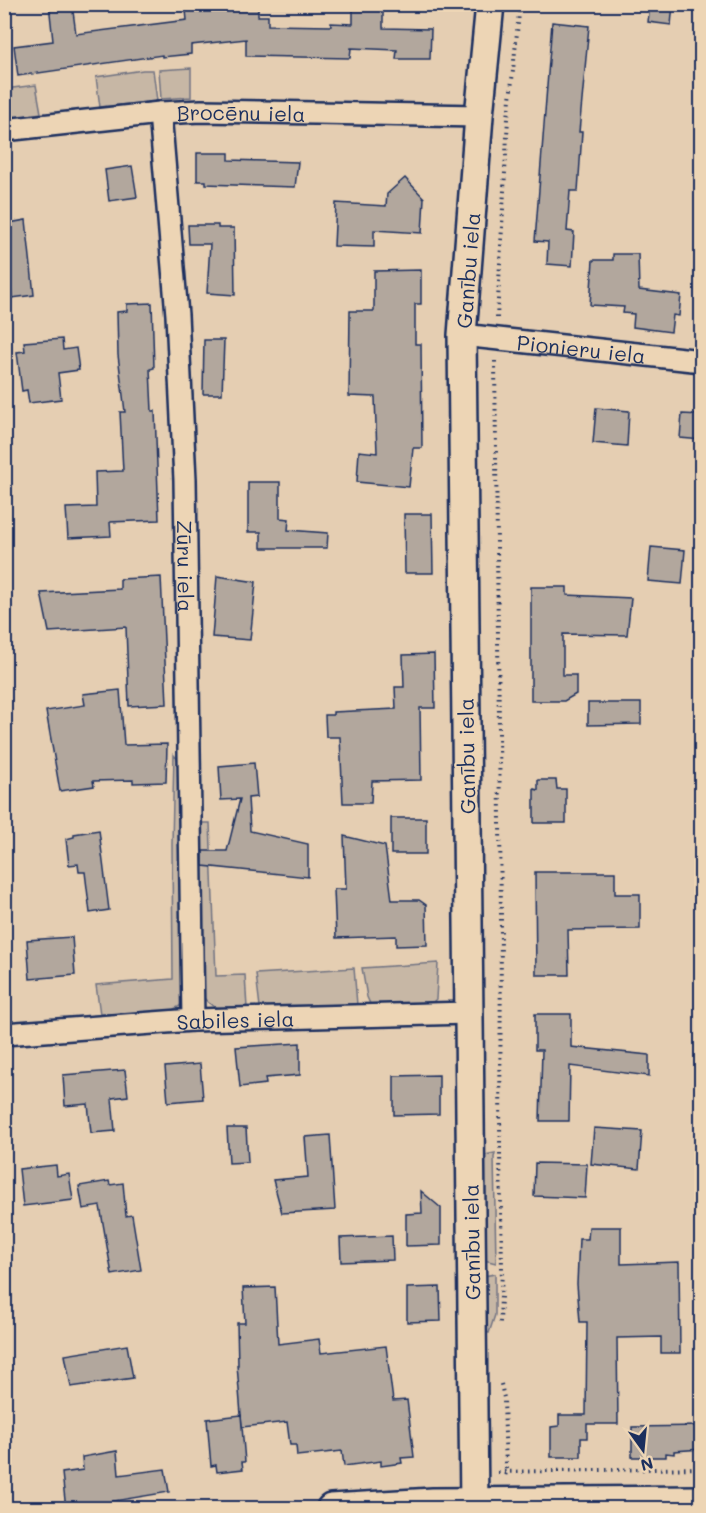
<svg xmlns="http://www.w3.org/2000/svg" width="706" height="1513" font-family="Mali,sans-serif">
  <rect width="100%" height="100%" fill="#e5ceb2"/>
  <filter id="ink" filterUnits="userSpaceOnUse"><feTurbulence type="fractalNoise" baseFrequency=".0167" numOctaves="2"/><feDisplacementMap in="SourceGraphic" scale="12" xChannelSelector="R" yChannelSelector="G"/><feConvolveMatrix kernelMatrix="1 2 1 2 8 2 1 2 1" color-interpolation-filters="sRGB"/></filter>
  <g filter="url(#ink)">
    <!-- grass -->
    <g fill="#c7b7a5" stroke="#717382" stroke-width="1.5">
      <path d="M 191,68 L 191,97 L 161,99 L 159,70 Z"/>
      <path d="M 143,70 L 153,70 L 157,101 L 100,107 L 96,77 Z"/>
      <path d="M 36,85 L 41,113 L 5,119 L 5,89 Z"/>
      <path d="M 174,755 L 178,760 L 180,796 L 185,994 L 180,1006 L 166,1013 L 100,1014 L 96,985 L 173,979 L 172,844 Z"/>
      <path d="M 199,823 L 210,823 L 216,976 L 245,975 L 247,1008 C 229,1010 216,1013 204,998 Z"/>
      <path d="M 438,963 L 436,999 L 430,1005 L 371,1006 L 367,997 L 362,968 Z"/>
      <path d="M 354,968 L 357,1005 L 260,1007 L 256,974 Z"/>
      <path d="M 495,1153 L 494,1157 L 496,1263 L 484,1260 L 479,1159 L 485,1155 Z"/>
      <path d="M 495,1274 L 495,1315 L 489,1333 L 483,1331 L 484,1276 Z"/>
    </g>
    <!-- building -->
    <g fill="#b2a79d" stroke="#1b2f5e" stroke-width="1.5">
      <path d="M 49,4 L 72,4 L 76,34 L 187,20 L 186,10 L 215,6 L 258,7 L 258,16 L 268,16 L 268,25 L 331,26 L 331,23 L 353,24 L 353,4 L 383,4 L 383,28 L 431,29 L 430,59 L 396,59 L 397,50 L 351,48 L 350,58 L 246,56 L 246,39 L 191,45 L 191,54 L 162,57 L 162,55 L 18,76 L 14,46 L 53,41 Z"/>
      <path d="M 650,4 L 673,4 L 671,25 L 648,22 Z"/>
      <path d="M 552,22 L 589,26 L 579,132 L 582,132 L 578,191 L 570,191 L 567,231 L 574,232 L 572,266 L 547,264 L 548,242 L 535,241 Z"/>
      <path d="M 197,153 L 229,153 L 229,160 L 298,162 L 295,187 L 206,184 L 206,181 L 197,181 Z"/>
      <path d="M 132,166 L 137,197 L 109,201 L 105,170 Z"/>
      <path d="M 405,178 L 424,198 L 422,233 L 374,230 L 374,247 L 334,246 L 336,203 L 386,206 L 387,194 Z"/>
      <path d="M 26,220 L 34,295 L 12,298 L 9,265 L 4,265 L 4,224 Z"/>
      <path d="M 188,225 L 218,225 L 218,228 L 234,228 L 235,295 L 207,293 L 210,244 L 189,244 Z"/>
      <path d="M 613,254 L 638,254 L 639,290 L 681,295 L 679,316 L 673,315 L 671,332 L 633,327 L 634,314 L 623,313 L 624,307 L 590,305 L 593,260 L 613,260 Z"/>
      <path d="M 421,270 L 421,304 L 415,304 L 415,344 L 421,344 L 422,448 L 413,448 L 409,487 L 357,482 L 359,451 L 377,453 L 375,397 L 349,396 L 350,311 L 374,311 L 374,271 Z"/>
      <path d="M 152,303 L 154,368 L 150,369 L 152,411 L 155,411 L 159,520 L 110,522 L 111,536 L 68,538 L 66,508 L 96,507 L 95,472 L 123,471 L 120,412 L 125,412 L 118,355 L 117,312 L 127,311 L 127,304 Z"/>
      <path d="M 62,339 L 63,350 L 76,348 L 79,370 L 58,373 L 61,399 L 29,403 L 27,390 L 22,391 L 17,352 L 25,351 L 24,342 Z"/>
      <path d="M 204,340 L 224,340 L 222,394 L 203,394 Z"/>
      <path d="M 596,408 L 629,411 L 627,446 L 593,443 Z"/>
      <path d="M 682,414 L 702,415 L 702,440 L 680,438 Z"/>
      <path d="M 248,482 L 280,482 L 280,518 L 289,519 L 288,530 L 328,533 L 327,548 L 261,548 L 261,532 L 248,532 Z"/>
      <path d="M 404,514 L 432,514 L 433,573 L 405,573 Z"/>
      <path d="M 651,547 L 685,550 L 682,584 L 648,581 Z"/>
      <path d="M 217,576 L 256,582 L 250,640 L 212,637 Z"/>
      <path d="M 161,577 L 167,704 L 129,706 L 126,627 L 49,632 L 41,593 L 120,589 L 120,579 Z"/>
      <path d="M 531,587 L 567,587 L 567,595 L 631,598 L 627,635 L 563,634 L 563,675 L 576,675 L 576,694 L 564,701 L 531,701 Z"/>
      <path d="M 434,654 L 435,708 L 420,708 L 421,780 L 372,781 L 371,803 L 343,803 L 340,737 L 326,737 L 325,715 L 333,715 L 333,712 L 396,709 L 395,687 L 404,687 L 403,655 Z"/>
      <path d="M 120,690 L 124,745 L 167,744 L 166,782 L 133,783 L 133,780 L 93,781 L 94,786 L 60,791 L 46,711 L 85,705 L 83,694 Z"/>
      <path d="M 588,703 L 641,703 L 641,724 L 588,725 Z"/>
      <path d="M 254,763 L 257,797 L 248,798 L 250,831 L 308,844 L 308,877 L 203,866 L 203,851 L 227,851 L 240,799 L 221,800 L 219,766 Z"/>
      <path d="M 538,780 L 556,780 L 557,789 L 566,789 L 566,823 L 534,823 L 534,789 L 538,790 Z"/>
      <rect x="391" y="818" width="35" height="36"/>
      <path d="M 99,830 L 109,910 L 90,913 L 85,872 L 79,872 L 78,864 L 69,865 L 66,839 L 74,837 L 74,834 Z"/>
      <path d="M 344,836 L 385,846 L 392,900 L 419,900 L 426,905 L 427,945 L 396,946 L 396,936 L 336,938 L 334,889 L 346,889 Z"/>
      <path d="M 535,872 L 615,872 L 615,894 L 640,894 L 640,929 L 568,930 L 569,975 L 536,975 Z"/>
      <path d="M 72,937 L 75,975 L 30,979 L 27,940 Z"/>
      <path d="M 535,1014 L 571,1014 L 571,1047 L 649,1055 L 649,1076 L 570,1066 L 569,1121 L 540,1121 L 542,1050 L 535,1050 Z"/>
      <path d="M 300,1043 L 300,1075 L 265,1078 L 266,1084 L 240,1087 L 236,1047 Z"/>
      <path d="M 200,1064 L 203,1099 L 168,1102 L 165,1067 Z"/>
      <path d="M 125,1070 L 128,1096 L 112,1098 L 115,1131 L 91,1133 L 88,1104 L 65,1106 L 63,1075 Z"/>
      <path d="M 439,1075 L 439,1114 L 394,1115 L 394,1076 Z"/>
      <path d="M 227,1128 L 246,1128 L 248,1162 L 229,1163 Z"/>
      <path d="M 594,1128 L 642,1131 L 639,1169 L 591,1164 Z"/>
      <path d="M 330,1135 L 335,1210 L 282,1213 L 273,1180 L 308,1177 L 305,1137 Z"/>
      <path d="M 535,1163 L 587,1164 L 585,1198 L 534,1196 Z"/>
      <path d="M 56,1165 L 57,1176 L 69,1174 L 73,1200 L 23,1206 L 19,1169 Z"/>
      <path d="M 109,1181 L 110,1185 L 123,1183 L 126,1216 L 132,1215 L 141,1270 L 112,1275 L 100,1206 L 83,1209 L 79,1186 Z"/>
      <path d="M 421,1191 L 441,1208 L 441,1245 L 406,1246 L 406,1214 L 422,1213 Z"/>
      <path d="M 589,1227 L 621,1227 L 621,1264 L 679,1262 L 680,1353 L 661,1353 L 661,1337 L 617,1338 L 618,1424 L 587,1424 L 587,1438 L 581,1438 L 581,1457 L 551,1457 L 551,1427 L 559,1426 L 559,1415 L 586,1415 L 587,1322 L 580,1322 L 577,1284 L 579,1239 L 588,1239 Z"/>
      <path d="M 392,1236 L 393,1260 L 341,1262 L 340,1238 Z"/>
      <path d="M 275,1287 L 278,1344 L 319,1339 L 321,1353 L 386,1346 L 393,1401 L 407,1400 L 414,1457 L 401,1458 L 402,1463 L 381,1466 L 381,1461 L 344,1466 L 342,1451 L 297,1456 L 296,1445 L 290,1445 L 287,1422 L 242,1427 L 237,1365 L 238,1365 L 237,1323 L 245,1323 L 243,1288 Z"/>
      <path d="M 440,1287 L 441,1321 L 407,1322 L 407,1288 Z"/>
      <path d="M 127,1345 L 133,1378 L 71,1387 L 65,1355 Z"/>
      <path d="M 241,1415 L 245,1462 L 242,1462 L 243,1469 L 217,1472 L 216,1465 L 211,1466 L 207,1419 Z"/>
      <path d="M 702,1426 L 702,1449 L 674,1451 L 674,1454 L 666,1453 L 666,1457 L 632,1457 L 632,1427 Z"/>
      <path d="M 117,1451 L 119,1475 L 165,1469 L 169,1492 L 66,1509 L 62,1473 L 83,1470 L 82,1457 Z"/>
    </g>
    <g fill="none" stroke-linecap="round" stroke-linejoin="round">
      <defs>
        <g id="minor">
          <path id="s1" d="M 160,113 L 177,315 L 185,480 L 193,1020"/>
          <path id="s2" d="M 4,130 L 160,113 L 201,111 L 479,116"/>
          <path id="s3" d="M 462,335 L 702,361"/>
          <path id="s4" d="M 4,1034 L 193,1020 L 469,1013"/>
        </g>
        <g id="tertiary">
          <path d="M 331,1508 L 433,1502 L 702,1500"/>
          <path id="s5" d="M 474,1508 L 462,335 L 479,116 L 490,4"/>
        </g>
      </defs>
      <!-- minor casing -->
      <use href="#minor" stroke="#1b2f5e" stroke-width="26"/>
      <!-- tertiary casing -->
      <use href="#tertiary" stroke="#1b2f5e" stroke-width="32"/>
      <!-- path -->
      <g stroke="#1b2f5e" stroke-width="4" stroke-dasharray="1.5 4.5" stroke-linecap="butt">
        <path d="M 497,318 L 508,118 L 520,4"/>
        <path d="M 495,361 L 501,916 L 500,1152 L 502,1269 L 500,1323"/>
        <path d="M 501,1384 L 504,1398 L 506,1472 L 505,1477"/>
        <path d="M 498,1472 L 702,1468"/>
      </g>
      <!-- minor -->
      <use href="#minor" stroke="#edd5b5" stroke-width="21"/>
      <!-- tertiary -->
      <use href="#tertiary" stroke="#edd5b5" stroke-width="27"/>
    </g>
  </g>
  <g text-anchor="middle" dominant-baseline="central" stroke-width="4.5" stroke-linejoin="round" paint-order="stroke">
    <!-- street labels -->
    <g font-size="21" fill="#1b2f5e" stroke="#edd5b5">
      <text stroke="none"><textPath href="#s2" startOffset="238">Brocēnu iela</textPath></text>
      <text stroke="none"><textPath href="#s5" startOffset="1238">Ganību iela</textPath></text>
      <text stroke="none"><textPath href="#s3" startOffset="120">Pionieru iela</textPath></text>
      <text stroke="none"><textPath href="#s1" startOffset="454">Zūru iela</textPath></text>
      <text transform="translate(466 756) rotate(-91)">Ganību iela</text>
      <text stroke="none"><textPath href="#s4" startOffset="232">Sabiles iela</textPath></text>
      <text transform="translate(471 1242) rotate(-91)">Ganību iela</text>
    </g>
  </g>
  <!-- margin -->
  <rect width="706" height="1513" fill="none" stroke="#edd5b5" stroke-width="24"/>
  <rect x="12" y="12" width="682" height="1489" fill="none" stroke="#1b2f5e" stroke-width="2" filter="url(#ink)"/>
  <!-- north arrow -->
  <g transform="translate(643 1450) rotate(165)" stroke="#edd5b5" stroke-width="4.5" paint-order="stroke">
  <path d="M0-4.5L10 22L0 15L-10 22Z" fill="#1b2f5e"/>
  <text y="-9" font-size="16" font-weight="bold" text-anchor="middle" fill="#1b2f5e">N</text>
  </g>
</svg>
